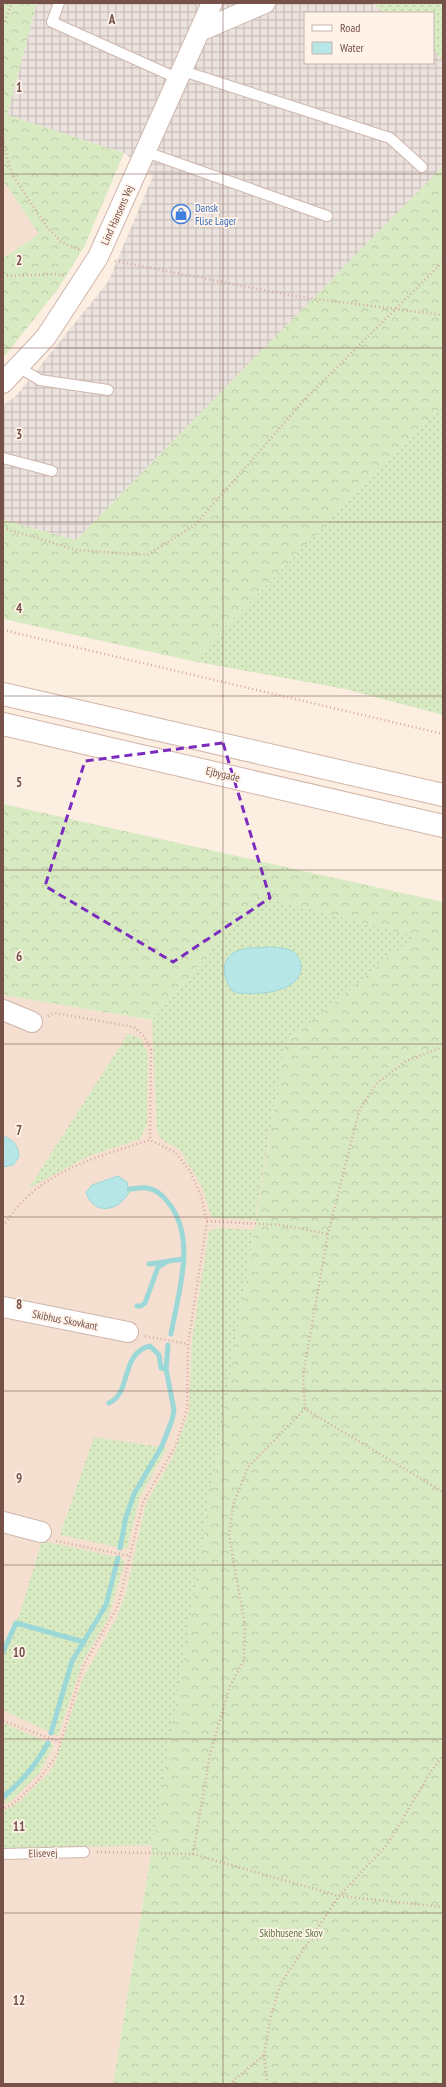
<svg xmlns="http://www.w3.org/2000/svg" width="446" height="2087" font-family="'PT Sans Narrow',sans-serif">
  <defs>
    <pattern id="industrial-grid" width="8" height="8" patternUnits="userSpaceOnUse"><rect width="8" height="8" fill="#ece2dd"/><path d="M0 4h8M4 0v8" fill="none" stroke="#c4bab5"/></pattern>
    <pattern id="grass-dots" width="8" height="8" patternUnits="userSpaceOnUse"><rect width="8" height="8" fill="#d8eac1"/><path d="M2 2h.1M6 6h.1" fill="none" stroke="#bdcaa7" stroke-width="1.8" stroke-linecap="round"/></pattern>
    <pattern id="forest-crowns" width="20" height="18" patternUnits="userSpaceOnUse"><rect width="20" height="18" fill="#d8eac1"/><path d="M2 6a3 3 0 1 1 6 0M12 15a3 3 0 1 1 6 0" fill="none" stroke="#bdcaa7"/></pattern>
  </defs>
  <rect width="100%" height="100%" fill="#fdeee2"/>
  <!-- residential -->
  <g fill="#f4dfd1">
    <path d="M 3,180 L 39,234 L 3,258 Z"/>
    <path d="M 3,995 L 285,1043 L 113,2084 L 3,2084 Z"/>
  </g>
  <!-- industrial -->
  <path fill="url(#industrial-grid)" d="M 37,3 L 372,3 L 385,13 L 305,13 L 305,63 L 433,63 L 433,50 L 443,61 L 443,166 L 76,540 L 3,520 L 3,405 L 16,396 L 108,282 L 153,176 L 124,153 L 7,115 Z"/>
  <!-- grass -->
  <g fill="url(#grass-dots)">
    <path d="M 372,3 L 443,3 L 443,61 L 433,50 L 433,13 L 385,13 Z"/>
    <path d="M 443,405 L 443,715 L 345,689 L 192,661 Z"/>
    <path d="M 259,896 L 416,936 L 285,1043 L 255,1220 L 212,1218 L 202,1187 L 180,1150 L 162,1140 L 157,1131 L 152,1020 Z"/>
    <path d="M 128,1034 L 140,1038 L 148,1054 L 147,1124 L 140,1139 L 91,1155 L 29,1188 Z"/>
    <path d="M 219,1228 L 254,1230 L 153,1845 L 3,1849 L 3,1811 L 19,1802 L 49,1773 L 56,1761 L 82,1680 L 116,1619 L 126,1593 L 146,1503 L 172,1459 L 189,1412 L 192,1340 L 209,1231 Z"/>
    <path d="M 94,1437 L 167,1448 L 140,1497 L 127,1549 L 60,1535 Z"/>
    <path d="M 42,1541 L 122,1558 L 125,1562 L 108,1619 L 83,1661 L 58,1736 L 3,1710 L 3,1645 L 19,1616 Z"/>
    <path d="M 3,1723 L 54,1745 L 39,1774 L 11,1801 L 3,1805 Z"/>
  </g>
  <!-- forest -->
  <g fill="url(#forest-crowns)">
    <path d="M 3,3 L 37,3 L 7,115 L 124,153 L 84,247 L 58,289 L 3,358 L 3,258 L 39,234 L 3,180 Z"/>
    <path d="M 443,166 L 443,405 L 192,661 L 3,619 L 3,520 L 76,540 Z"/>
    <path d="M 3,804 L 443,902 L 443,2084 L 113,2084 L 285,1043 L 415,936 L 259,896 L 152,1020 L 3,995 Z"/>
  </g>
  <!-- water -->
  <g fill="#b7e6e6" stroke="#9dd8d8">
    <path d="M 249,948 C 262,948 280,945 292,951 C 297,954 301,960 301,966 C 302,994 253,996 234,992 C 224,982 219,963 233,953 C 237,950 244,949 249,948 Z"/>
    <path d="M 3,1136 C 14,1140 18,1145 19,1157 L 13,1165 L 3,1167 Z"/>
    <path d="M 118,1176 L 127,1182 L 129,1192 C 119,1212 93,1216 86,1192 L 92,1185 Z"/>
  </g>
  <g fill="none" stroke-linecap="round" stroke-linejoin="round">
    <!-- stream -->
    <g stroke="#9dd8d8" stroke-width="5">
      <path d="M 129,1189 C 134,1189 141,1187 147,1188 C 156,1189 162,1195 167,1201 C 198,1237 178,1293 171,1334"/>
      <path d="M 149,1264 L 164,1262"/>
      <path d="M 137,1306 L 141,1306 L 145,1303 L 158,1267 L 168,1261 L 184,1259"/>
      <path d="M 109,1403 C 132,1393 120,1353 150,1346 L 159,1355 L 161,1368 L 166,1369"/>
      <path d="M 120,1548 L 126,1517 L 134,1494 L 162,1446 L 172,1420 L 174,1410 L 166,1369 L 168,1345"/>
      <path d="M 3,1652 L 16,1623 L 84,1642"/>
      <path d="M 51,1733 L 72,1661 L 106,1605 L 118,1558"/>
      <path d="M 3,1797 C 23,1781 36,1765 48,1743"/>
    </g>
    <defs>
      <g id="lane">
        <path d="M 59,3 L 52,22 L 179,79"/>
        <path d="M 183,71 L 390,138 L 422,167"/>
        <path d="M 146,152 L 327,216"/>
        <path d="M 18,367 L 40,380 L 108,390"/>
        <path d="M 3,458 L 52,471"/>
        <path d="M 3,1854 L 84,1852"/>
      </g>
      <g id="street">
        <path d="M 202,30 L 265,3"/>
        <path d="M 3,383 L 46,337 L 98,257 L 212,3"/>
        <path d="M 3,1010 L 32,1022"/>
        <path d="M 3,1307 L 128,1332"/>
        <path d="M 3,1522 L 41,1532"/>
      </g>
      <g id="secondary">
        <path d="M 3,694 L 443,795"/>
        <path d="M 3,724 L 443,826"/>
      </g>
    </defs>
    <!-- lane casing -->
    <use href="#lane" stroke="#d0b6ac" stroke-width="12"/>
    <!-- street casing -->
    <use href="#street" stroke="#d0b6ac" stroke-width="22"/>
    <!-- secondary casing -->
    <use href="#secondary" stroke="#d3b5a9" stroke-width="24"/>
    <!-- path -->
    <g stroke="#d7aa9d" stroke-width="2.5" stroke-dasharray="1 3" stroke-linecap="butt">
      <path d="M 3,25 L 12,3"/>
      <path d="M 3,138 L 7,158 L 13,176 L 47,227 L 61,242 L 82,251"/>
      <path d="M 115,261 L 294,296 L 443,315"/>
      <path d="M 3,276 L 57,274 L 64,276"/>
      <path d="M 3,528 L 76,550 L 147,555 L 195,525 L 308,396 L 443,262"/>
      <path d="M 3,630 L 443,734"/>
      <path d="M 48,1016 L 55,1013 L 134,1027 L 144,1036 L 151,1050 L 150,1140"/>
      <path d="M 443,1047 L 406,1061 L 376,1084 L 359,1111 L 328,1234 L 303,1375 L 305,1409 L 443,1492"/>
      <path d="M 207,1221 L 282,1225 L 328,1234"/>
      <path d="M 3,1226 C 10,1217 17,1206 26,1198 C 59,1166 107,1154 150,1140 L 175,1152 L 190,1171 L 201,1196 L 207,1221 L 188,1344 L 187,1409 L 176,1445 L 143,1502 L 118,1606 L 83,1666 L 57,1755 L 36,1783 L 14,1803 L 3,1809"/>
      <path d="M 145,1336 L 188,1344"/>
      <path d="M 56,1541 L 130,1556"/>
      <path d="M 3,1721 L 60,1742"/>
      <path d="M 97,1852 L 193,1854 L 339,1896 L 387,1845 L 430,1773 L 443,1756"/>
      <path d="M 193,1854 L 210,1754 L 230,1686 L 244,1660 L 245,1626 L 229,1536 L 233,1505 L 248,1467 L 305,1409"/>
      <path d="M 229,2084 L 264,2055"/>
      <path d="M 267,2084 L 264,2055 L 271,2015 L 281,1983 L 339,1896 L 443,1907"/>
    </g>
    <!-- lane -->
    <use href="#lane" stroke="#fff" stroke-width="10"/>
    <!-- street -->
    <use href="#street" stroke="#fff" stroke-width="20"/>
    <!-- secondary -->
    <use href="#secondary" stroke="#fff" stroke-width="22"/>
  </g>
  <!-- marked area -->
  <path fill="none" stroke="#7b2cbf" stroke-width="3" stroke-dasharray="8 5" stroke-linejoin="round" d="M 223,743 L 270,898 L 173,962 L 45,886 L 85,761 Z"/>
  <!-- grid -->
  <path fill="none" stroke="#755148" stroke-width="1" stroke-opacity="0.55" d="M 223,3 L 223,2084M 3,174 L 443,174M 3,348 L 443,348M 3,522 L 443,522M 3,696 L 443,696M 3,870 L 443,870M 3,1044 L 443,1044M 3,1217 L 443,1217M 3,1391 L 443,1391M 3,1565 L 443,1565M 3,1739 L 443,1739M 3,1913 L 443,1913"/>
  <!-- icons -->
  <defs>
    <symbol id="shop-ring" viewBox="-11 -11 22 22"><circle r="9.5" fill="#fff3e9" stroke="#3f7fe0" stroke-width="1.5"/><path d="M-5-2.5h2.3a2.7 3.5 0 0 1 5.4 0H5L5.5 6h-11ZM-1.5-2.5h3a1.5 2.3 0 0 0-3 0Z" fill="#3f7fe0"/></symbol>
  </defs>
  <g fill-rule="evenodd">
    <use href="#shop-ring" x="170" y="203" width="22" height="22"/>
  </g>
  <g text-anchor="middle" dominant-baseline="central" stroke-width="3.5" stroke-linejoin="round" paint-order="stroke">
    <!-- shop labels -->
    <g font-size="11" fill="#366cbe" stroke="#fff3e9" text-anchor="start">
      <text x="195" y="208">Dansk<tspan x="195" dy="13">Flise Lager</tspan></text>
    </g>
    <!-- street labels -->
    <g font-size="11" fill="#755148" stroke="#fff3e9">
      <text transform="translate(117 215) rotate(-66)">Lind Hansens Vej</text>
      <text transform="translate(223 774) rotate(13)">Ejbygade</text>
      <text transform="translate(65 1320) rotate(11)">Skibhus Skovkant</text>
      <text transform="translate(43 1853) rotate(-2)">Elisevej</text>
    </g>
    <!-- park labels -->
    <g font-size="11" fill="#57753d" stroke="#fff3e9">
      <text x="291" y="1933">Skibhusene Skov</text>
    </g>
  </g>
  <g font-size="13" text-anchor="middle" font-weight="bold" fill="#755148" stroke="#fff3e9" stroke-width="3.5" stroke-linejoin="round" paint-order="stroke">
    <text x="112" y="24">A</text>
    <text x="19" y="92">1</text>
    <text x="19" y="265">2</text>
    <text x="19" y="439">3</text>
    <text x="19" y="613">4</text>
    <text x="19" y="787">5</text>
    <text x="19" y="961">6</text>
    <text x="19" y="1135">7</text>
    <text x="19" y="1309">8</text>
    <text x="19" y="1483">9</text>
    <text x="19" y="1657">10</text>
    <text x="19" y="1831">11</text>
    <text x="19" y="2005">12</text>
  </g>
  <!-- border -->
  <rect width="446" height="2087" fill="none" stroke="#755148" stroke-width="8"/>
  <!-- legend -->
  <rect x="304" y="12" width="130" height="52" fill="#fff3e9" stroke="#c8b2a9"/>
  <rect x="312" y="25" width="20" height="6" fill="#ffffff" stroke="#c8b2a9"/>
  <text x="340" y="32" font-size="12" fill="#755148">Road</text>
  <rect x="312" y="42" width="20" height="12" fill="#b7e6e6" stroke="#c8b2a9"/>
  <text x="340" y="52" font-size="12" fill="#755148">Water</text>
</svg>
